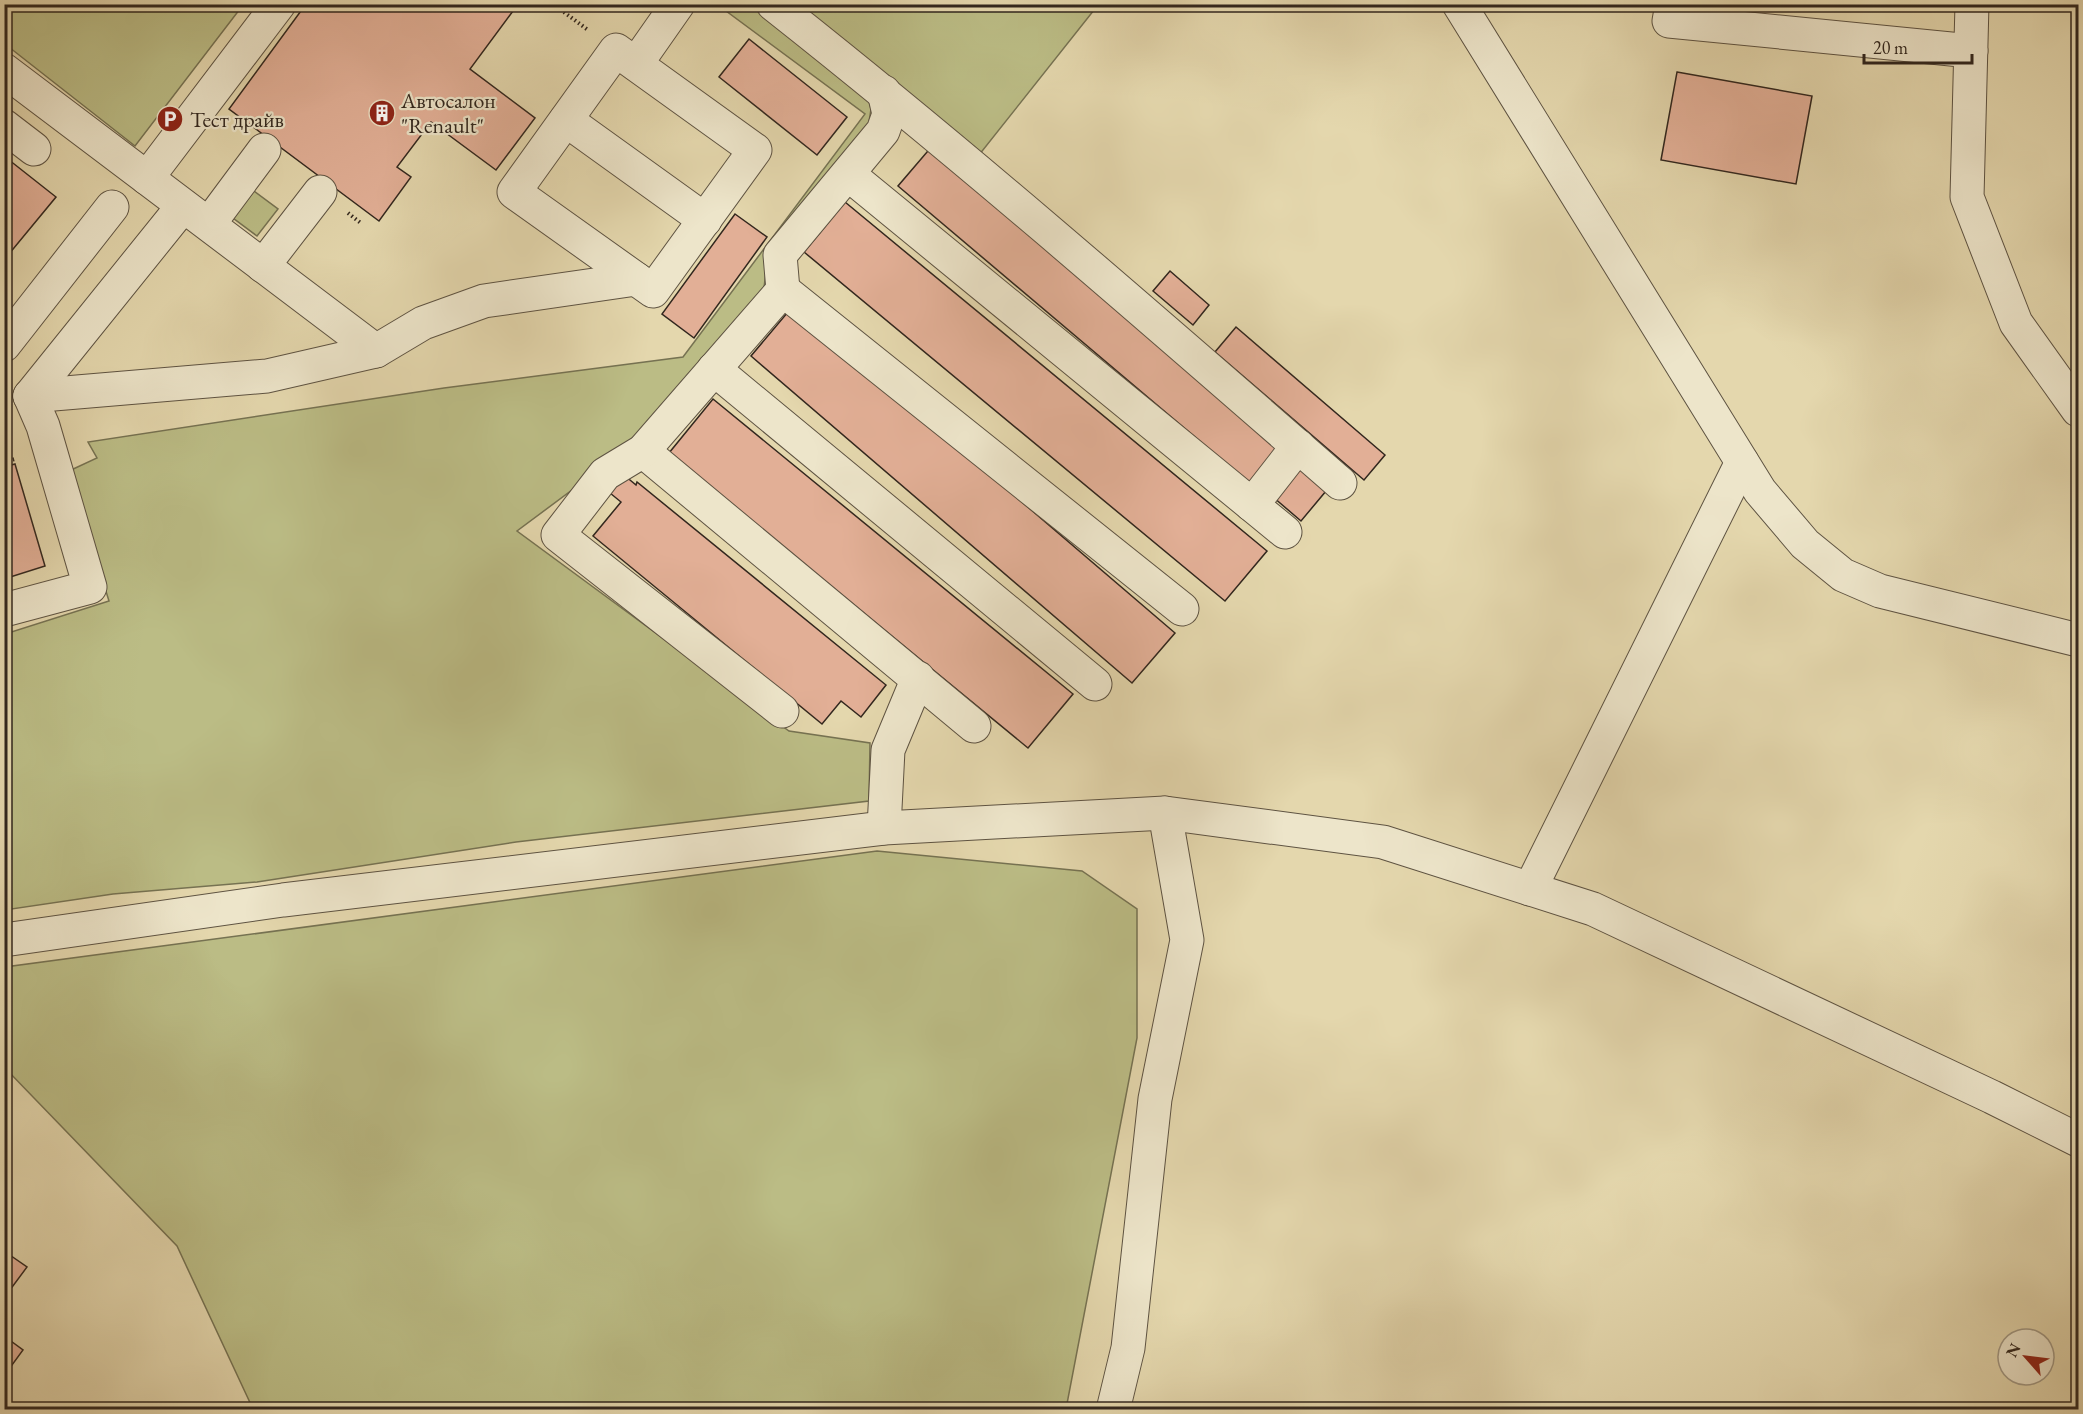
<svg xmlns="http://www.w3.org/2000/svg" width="2083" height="1414" font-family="'EB Garamond',serif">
  <rect width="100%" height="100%" fill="#e4d7ad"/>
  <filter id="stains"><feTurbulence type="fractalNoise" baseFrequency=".00333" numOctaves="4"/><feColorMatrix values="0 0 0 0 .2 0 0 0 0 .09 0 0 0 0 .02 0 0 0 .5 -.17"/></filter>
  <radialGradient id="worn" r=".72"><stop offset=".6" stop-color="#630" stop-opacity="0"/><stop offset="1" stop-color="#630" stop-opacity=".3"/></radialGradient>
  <!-- green -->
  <g fill="#bbbc85" stroke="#767252" stroke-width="1.5">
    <path d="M 4,5 L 5,4 L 243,5 L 135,146 L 5,44 Z"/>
    <path d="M 718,5 L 758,5 L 866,88 L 871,109 L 868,128 L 768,253 L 764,288 L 635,443 L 517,531 L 789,731 L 870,743 L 869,801 L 516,842 L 257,882 L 113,894 L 5,910 L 5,634 L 109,601 L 69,471 L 97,458 L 88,442 L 444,388 L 683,357 L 865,114 Z"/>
    <path d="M 793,5 L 1098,5 L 979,155 Z"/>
    <path d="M 254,191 L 278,209 L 257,236 L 233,218 Z"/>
    <path d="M 877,851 L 1082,871 L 1137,909 L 1137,1038 L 1066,1409 L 253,1409 L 177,1246 L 5,1068 L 5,967 Z"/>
  </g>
  <!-- building -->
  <g fill="#e2af96" stroke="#32271e" stroke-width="1.5">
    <path d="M 306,4 L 513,4 L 516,7 L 470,69 L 535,118 L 496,170 L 431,122 L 397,167 L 411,177 L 379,221 L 229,109 Z"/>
    <path d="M 749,39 L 847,117 L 817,155 L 719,77 Z"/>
    <path d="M 1677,72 L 1812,96 L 1796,184 L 1661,160 Z"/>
    <path d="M 933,145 L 1289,445 L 1254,487 L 898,186 Z"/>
    <path d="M 4,156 L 56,197 L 4,260 Z"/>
    <path d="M 845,202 L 1267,551 L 1225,601 L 804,252 Z"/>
    <path d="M 735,214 L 767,237 L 694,338 L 662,314 Z"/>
    <path d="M 1170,271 L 1209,305 L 1193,325 L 1153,291 Z"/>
    <path d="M 793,306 L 1175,633 L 1132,683 L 751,356 Z"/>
    <path d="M 1236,327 L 1385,455 L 1364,480 L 1215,352 Z"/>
    <path d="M 713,399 L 1073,694 L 1028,748 L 669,453 Z"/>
    <path d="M 15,464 L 45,566 L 4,579 L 4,467 Z"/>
    <path d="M 1298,468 L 1326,491 L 1301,521 L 1273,497 Z"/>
    <path d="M 624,475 L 636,485 L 637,482 L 886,685 L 861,717 L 841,701 L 822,724 L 593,536 L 621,502 L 610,493 Z"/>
    <path d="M 4,1251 L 27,1267 L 4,1298 Z"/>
    <path d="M 4,1336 L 23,1350 L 4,1376 Z"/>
  </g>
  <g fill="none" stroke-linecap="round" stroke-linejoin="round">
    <defs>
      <g id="minor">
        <path d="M 773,4 C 967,157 1153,320 1340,483"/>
        <path d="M 1459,4 L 1760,491 L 1805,544 L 1843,575 L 1880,591 L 2078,640"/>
        <path d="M 1672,4 L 1669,21 L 1971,51"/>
        <path d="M 1972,4 L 1967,197 L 2016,323 L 2078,410"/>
        <path d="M 616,50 L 755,150 L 653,291 L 514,192 Z"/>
        <path d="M 636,64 L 678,4"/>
        <path d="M 4,70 L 376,351"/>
        <path d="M 566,120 L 705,220"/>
        <path d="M 4,126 L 34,149"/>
        <path d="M 848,174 L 1285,532"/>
        <path d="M 147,178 L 279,4"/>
        <path d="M 209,224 L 264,150"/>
        <path d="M 263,266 L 320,192"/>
        <path d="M 783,290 L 1182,609"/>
        <path d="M 4,345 L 112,207"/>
        <path d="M 714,369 L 1095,684"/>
        <path d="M 30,396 L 267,376 L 376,351 L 423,323 L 484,301 L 636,279"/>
        <path d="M 30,396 L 183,206"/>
        <path d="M 643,451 L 974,726"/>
        <path d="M 1252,505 L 1298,446"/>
        <path d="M 4,610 L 90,587 L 43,426 L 30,396"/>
        <path d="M 782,711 L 558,535 L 605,474 L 643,451 L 783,290 L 780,255 L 883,131 L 889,114 L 884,92"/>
        <path d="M 884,828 L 888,750 L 918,678"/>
        <path d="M 1530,889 L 1742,462"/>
        <path d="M 4,940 L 283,900 L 884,828 L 1165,813 L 1383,842 L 1593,909 L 1992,1097 L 2078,1140"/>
        <path d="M 1113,1410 L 1128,1348 L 1155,1099 L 1187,940 L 1165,813"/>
      </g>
    </defs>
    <!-- minor casing -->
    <use href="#minor" stroke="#5e5342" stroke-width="35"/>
    <!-- path -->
    <g stroke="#32271e" stroke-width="4" stroke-dasharray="1.5 3" stroke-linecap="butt">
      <path d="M 553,4 L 588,30"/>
      <path d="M 348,213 L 362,224"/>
      <path d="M 4,462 L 15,459"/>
    </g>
    <!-- minor -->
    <use href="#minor" stroke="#ede5ca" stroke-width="33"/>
  </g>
  <!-- icons -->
  <defs>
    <symbol id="building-disc" viewBox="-11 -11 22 22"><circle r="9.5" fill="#8f2418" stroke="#ede5ca"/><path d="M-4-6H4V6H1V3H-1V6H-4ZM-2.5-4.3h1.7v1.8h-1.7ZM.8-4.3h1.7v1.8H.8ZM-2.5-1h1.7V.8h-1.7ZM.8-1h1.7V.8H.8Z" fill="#fff"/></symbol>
    <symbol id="parking-disc" viewBox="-11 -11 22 22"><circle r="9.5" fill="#8f2418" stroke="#ede5ca"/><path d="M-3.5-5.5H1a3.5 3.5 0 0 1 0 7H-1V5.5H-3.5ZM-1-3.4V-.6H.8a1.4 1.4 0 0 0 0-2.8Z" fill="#fff"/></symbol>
  </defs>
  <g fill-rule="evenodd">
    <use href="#building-disc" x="367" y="98" width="30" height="30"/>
    <use href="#parking-disc" x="155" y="104" width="30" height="30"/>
  </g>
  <g text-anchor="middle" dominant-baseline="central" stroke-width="4.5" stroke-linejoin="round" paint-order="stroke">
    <!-- poi labels -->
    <g font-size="22" fill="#32271e" stroke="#ede5ca" text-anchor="start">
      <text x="401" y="100">Автосалон<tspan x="401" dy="25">"Renault"</tspan></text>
      <text x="190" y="119">Тест драйв</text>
    </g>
  </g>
  <!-- margin -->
  <rect width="2083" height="1414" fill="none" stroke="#e4d7ad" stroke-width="24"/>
  <rect x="6" y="6" width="2071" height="1402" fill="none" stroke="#32271e" stroke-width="3"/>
  <rect x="12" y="12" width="2059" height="1390" fill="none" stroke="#32271e" stroke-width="1.5"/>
  <!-- north arrow -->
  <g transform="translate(2026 1357) rotate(298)"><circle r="28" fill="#ede5ca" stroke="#a29985" stroke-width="1.5"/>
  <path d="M0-4.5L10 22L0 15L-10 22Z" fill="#8f2418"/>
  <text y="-9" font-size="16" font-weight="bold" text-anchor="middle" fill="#32271e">N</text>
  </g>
  <!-- scale -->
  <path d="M1864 54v9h108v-9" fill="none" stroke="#32271e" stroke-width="3"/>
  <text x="1873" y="54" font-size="18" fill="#32271e" stroke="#ede5ca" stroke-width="4.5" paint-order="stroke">20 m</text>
  <rect width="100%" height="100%" filter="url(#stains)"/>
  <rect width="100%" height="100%" fill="url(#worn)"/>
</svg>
